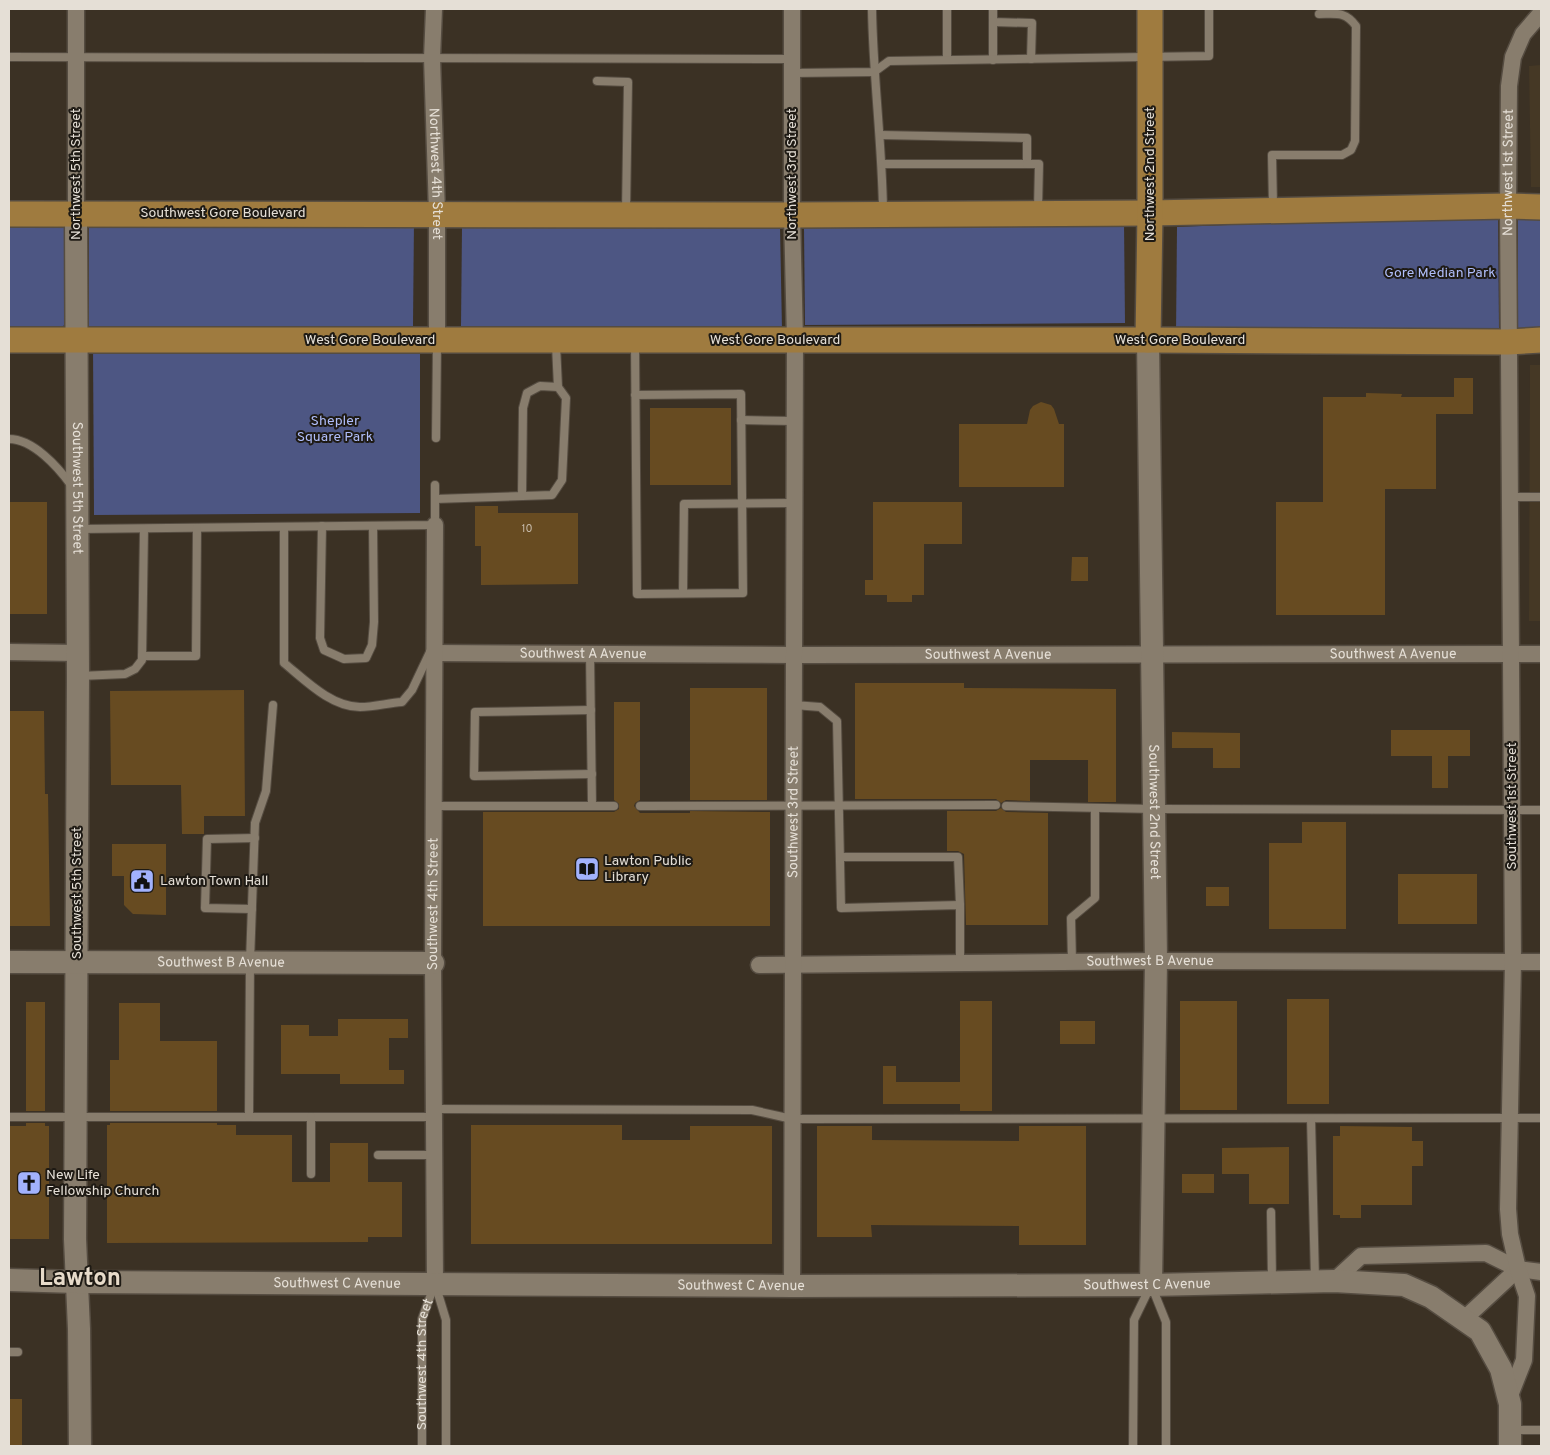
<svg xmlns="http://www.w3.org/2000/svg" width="1550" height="1455" font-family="Overpass,sans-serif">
  <rect width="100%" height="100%" fill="#3b3124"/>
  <!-- built -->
  <g fill="#453825">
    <path d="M 1541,65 L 1541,187 L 1531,187 L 1529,66 Z"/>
    <path d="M 1530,365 L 1541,365 L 1541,621 L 1529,621 Z"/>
  </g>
  <!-- green -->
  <g fill="#4d5683">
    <path d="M 1498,214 L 1499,329 L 1176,335 L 1177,227 Z"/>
    <path d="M 1518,217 L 1541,217 L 1541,327 L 1518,328 Z"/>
    <path d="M 414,220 L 413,326 L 89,329 L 89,222 Z"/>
    <path d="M 1124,221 L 1125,323 L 805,325 L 804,228 Z"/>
    <path d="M 9,224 L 66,226 L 68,320 L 61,329 L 9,332 Z"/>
    <path d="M 780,226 L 782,330 L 461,326 L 462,228 Z"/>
    <path d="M 93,345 L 420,345 L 420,513 L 94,515 Z"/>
  </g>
  <!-- building -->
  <g fill="#674b21">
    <path d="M 1454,378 L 1473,378 L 1473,414 L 1436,414 L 1436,489 L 1385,489 L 1385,615 L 1276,615 L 1276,502 L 1323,502 L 1323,397 L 1366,397 L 1366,393 L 1402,394 L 1401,397 L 1454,397 Z"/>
    <path d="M 1041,402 L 1051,405 L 1054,409 L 1059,424 L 1064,424 L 1064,487 L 959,487 L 959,424 L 1027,424 L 1030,410 L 1033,406 Z"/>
    <rect x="650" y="408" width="81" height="77"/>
    <rect x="9" y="502" width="38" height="112"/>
    <path d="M 873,502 L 962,502 L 962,544 L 924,544 L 924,595 L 912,595 L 912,602 L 887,602 L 887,595 L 865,595 L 865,580 L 873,580 Z"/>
    <path d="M 475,506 L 498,506 L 498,513 L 578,513 L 578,584 L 481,585 L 481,546 L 475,546 Z"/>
    <path d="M 1072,557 L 1088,557 L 1088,581 L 1071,581 Z"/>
    <path d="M 855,683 L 964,683 L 964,688 L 1116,689 L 1116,802 L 1088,802 L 1088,760 L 1030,760 L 1030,801 L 1006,800 L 1001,803 L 996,799 L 855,799 Z"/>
    <rect x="690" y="688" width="77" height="112"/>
    <path d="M 244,690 L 245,816 L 204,816 L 204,834 L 182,834 L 181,785 L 111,785 L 110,691 Z"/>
    <path d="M 614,702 L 640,702 L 640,800 L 635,803 L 634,806 L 640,813 L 690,813 L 690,811 L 770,812 L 770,926 L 483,926 L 483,812 L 614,812 L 619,809 L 619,804 L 614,800 Z"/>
    <path d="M 9,711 L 44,711 L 45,794 L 48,794 L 50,926 L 9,926 Z"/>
    <path d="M 1391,730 L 1470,730 L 1470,756 L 1448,756 L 1448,788 L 1432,788 L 1432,756 L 1391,756 Z"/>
    <path d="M 1172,732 L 1240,733 L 1240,768 L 1213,768 L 1213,748 L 1172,748 Z"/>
    <path d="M 1001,808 L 1006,812 L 1048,813 L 1048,925 L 966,925 L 964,854 L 958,851 L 947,851 L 947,811 L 996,811 Z"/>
    <path d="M 1302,822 L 1346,822 L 1346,929 L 1269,929 L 1269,843 L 1302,843 Z"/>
    <path d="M 112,844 L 166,844 L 166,915 L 133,914 L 124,905 L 124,876 L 112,876 Z"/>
    <rect x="1398" y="874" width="79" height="50"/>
    <rect x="1206" y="887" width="23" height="19"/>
    <rect x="1287" y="999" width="42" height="105"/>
    <path d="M 960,1001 L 992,1001 L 992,1111 L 960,1111 L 960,1104 L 883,1104 L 883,1066 L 896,1066 L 896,1082 L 960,1082 Z"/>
    <rect x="1180" y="1001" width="57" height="109"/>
    <rect x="26" y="1002" width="19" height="109"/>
    <path d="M 119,1003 L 160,1003 L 160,1041 L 217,1041 L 217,1111 L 110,1111 L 110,1060 L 119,1060 Z"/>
    <path d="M 338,1019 L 408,1019 L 408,1038 L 389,1038 L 389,1070 L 404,1070 L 404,1084 L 340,1084 L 340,1074 L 281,1074 L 281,1025 L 309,1025 L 309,1036 L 338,1036 Z"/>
    <rect x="1060" y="1021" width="35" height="23"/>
    <path d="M 26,1123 L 45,1123 L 45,1126 L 49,1126 L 49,1239 L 9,1239 L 9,1126 L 26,1126 Z"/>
    <path d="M 110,1123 L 217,1123 L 217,1125 L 236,1125 L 236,1135 L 292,1135 L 292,1182 L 330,1182 L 330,1143 L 368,1143 L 368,1182 L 402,1182 L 402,1237 L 368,1237 L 368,1242 L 107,1243 L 107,1125 L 110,1125 Z"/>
    <path d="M 471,1125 L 622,1125 L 622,1140 L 690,1140 L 690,1126 L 772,1126 L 772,1244 L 471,1244 Z"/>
    <path d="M 817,1126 L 872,1126 L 872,1140 L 1019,1141 L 1019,1126 L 1086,1126 L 1086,1245 L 1019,1245 L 1019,1226 L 871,1225 L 872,1237 L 817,1237 Z"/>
    <path d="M 1340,1126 L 1412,1127 L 1412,1141 L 1423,1141 L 1423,1166 L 1412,1166 L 1412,1205 L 1361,1205 L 1361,1218 L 1340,1218 L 1340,1215 L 1333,1215 L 1333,1136 L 1340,1136 Z"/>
    <path d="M 1289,1147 L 1289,1204 L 1249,1204 L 1249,1174 L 1222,1174 L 1222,1148 Z"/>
    <rect x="1182" y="1174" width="32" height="19"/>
    <rect x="9" y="1399" width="13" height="47"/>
  </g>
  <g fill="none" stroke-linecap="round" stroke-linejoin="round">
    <defs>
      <g id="lane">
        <path d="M 872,9 C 873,76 882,143 883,210"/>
        <path d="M 947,9 L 947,60"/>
        <path d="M 993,9 L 993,22 L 1032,23 L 1031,59"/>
        <path d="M 9,57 L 792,59"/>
        <path d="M 993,60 L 993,22"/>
        <path d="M 792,73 L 874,72 L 889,61 L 1209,56 L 1209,9"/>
        <path d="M 597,81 L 628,82 L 626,212"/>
        <path d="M 880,135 L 1027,138 L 1027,164 L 882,164"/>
        <path d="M 1027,164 L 1039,164 L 1038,209"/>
        <path d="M 1273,206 L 1272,155 L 1342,155 L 1351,150 L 1355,141 L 1356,26 C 1345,11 1336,14 1319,14"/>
        <path d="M 635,342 L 637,594 L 743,593 L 741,394 L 635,395"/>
        <path d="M 556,345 L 558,387"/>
        <path d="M 741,420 L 795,421"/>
        <path d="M 436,438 L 437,343"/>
        <path d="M 9,439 C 33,439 58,467 71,485"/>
        <path d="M 1510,497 L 1541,497"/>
        <path d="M 435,499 L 552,495 L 562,480 L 566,398 L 558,387 L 540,386 L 527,393 L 523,408 L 522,496"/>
        <path d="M 322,526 L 320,638 L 324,650 L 344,659 L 366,658 L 372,645 L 374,622 L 373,526"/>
        <path d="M 284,527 L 284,663 C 305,680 331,707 360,707 C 374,707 388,703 402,702 L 412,690 L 430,652"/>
        <path d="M 79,529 L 435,525 L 435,485"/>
        <path d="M 683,593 L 684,504 L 795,503"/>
        <path d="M 590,653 L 592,806"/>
        <path d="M 142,656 L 196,656 L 197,528"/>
        <path d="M 80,676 L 125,674 L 135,669 L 142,660 L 144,529"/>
        <path d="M 794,705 L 820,707 L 837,721 L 841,908 L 960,905 L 960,963"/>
        <path d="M 591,710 L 475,712 L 474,776 L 592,774"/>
        <path d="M 434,806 L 614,806"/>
        <path d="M 640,806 L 996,805"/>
        <path d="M 1006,806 L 1155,809 L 1541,810"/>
        <path d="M 840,857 L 958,857 L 960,905"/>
        <path d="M 252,909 L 205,908 L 207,839 L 255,838"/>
        <path d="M 1072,962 L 1071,918 L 1095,898 L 1095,809"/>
        <path d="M 434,1109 L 752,1110 L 792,1119 L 1541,1118"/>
        <path d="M 9,1117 L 434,1117"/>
        <path d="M 249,1117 L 250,961 L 255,823 L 266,791 L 273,705"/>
        <path d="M 1311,1119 L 1315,1279"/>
        <path d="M 378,1155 L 434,1155"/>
        <path d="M 311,1174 L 311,1117"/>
        <path d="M 1271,1212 L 1272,1280"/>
        <path d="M 436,1287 L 446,1320 L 446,1446"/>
        <path d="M 1152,1287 L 1166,1322 L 1166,1446"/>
        <path d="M 9,1352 L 18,1352"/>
        <path d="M 1512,1430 L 1541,1430"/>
        <path id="s1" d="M 422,1446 L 422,1319 L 434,1286"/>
        <path d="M 1133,1446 L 1134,1320 L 1149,1289"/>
      </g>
      <g id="street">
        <path id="s2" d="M 434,9 L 432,58 L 437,213 L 437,340"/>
        <path d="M 76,214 L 76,9"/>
        <path d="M 9,652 L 78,653"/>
        <path id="s3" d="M 434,653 L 794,655 L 1541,654"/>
        <path id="s4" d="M 759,965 L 1156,961 L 1541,962"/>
        <path d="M 1334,1281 L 1361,1256 L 1486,1253 L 1518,1269 L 1541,1272"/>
        <path id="s5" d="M 435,1284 L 433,963 L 435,525"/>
        <path id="s6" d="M 792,1286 L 795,340 L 792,215 L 792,9"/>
        <path d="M 1463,1320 L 1518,1269"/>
        <path id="s7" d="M 1509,1398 L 1524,1360 L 1527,1296 L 1518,1269 L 1510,1234 L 1508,1209 L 1513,962 L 1508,206 L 1509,86 L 1513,57 L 1523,34 L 1541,13"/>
      </g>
      <g id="secondary">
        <path id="s8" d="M 76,214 L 78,676 L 75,1239 L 79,1329 L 80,1446"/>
        <path id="s9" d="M 1148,340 L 1156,961 L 1151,1285"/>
        <path id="s10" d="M 9,962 L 433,963"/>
        <path id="s11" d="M 9,1280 L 77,1282 L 792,1286 L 1151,1285 L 1334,1281 L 1404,1285 L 1431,1297 L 1480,1331 L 1501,1369 L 1510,1404 L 1510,1446"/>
      </g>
      <g id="primary">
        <path d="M 9,214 L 792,215 L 1150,213 L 1508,206 L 1541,207"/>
        <path d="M 9,340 L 1148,340 L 1508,342 L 1541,340"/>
        <path d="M 1148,340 L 1150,213 L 1150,9"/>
      </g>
    </defs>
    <!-- lane casing -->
    <use href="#lane" stroke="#554c41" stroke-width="10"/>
    <!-- street casing -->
    <use href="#street" stroke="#554c41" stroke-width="19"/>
    <!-- secondary casing -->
    <use href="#secondary" stroke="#554c41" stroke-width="25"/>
    <!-- primary casing -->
    <use href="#primary" stroke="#554c41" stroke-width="28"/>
    <!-- lane -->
    <use href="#lane" stroke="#887d6d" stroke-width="8"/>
    <!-- street -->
    <use href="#street" stroke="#887d6d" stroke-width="16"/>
    <!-- secondary -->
    <use href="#secondary" stroke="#887d6d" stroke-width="22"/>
    <!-- primary -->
    <use href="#primary" stroke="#9f7b3f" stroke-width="25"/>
  </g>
  <!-- icons -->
  <defs>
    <symbol id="library-square" viewBox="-11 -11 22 22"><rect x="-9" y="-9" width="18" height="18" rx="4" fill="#a2b2fd" stroke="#1e1a14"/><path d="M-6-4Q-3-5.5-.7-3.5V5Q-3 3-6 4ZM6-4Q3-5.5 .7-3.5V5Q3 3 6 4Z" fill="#111"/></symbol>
    <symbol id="civic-square" viewBox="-11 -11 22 22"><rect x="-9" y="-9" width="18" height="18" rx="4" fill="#a2b2fd" stroke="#1e1a14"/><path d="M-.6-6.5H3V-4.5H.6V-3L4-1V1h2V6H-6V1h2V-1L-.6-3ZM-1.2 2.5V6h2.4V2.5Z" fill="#111"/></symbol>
    <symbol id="church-square" viewBox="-11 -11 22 22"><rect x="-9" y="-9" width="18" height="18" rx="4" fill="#a2b2fd" stroke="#1e1a14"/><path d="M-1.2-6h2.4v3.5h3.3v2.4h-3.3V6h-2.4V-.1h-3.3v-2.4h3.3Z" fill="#111"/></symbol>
  </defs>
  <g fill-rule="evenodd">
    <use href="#library-square" x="573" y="855" width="28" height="28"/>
    <use href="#civic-square" x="128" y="867" width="28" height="28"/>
    <use href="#church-square" x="15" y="1169" width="28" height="28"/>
  </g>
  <g text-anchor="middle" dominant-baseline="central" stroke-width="4" stroke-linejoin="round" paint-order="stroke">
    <!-- number labels -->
    <g font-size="11" fill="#c6baa9">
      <text x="527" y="529">10</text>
    </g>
    <!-- street labels -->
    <g font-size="14" fill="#e5dfd6" stroke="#1e1a14">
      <text stroke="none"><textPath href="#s7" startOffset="1231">Northwest 1st Street</textPath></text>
      <text transform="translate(76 174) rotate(-90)">Northwest 5th Street</text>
      <text stroke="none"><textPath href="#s2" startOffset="165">Northwest 4th Street</textPath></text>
      <text transform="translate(792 174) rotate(-90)">Northwest 3rd Street</text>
      <text transform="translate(1150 174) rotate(-90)">Northwest 2nd Street</text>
      <text x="223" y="213">Southwest Gore Boulevard</text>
      <text x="370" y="340">West Gore Boulevard</text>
      <text x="775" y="340">West Gore Boulevard</text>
      <text x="1180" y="340">West Gore Boulevard</text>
      <text stroke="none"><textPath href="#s8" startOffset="274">Southwest 5th Street</textPath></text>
      <text stroke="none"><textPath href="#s3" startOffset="149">Southwest A Avenue</textPath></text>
      <text stroke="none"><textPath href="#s3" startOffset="554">Southwest A Avenue</textPath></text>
      <text stroke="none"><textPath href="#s3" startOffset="959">Southwest A Avenue</textPath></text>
      <text transform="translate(1512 806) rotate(-90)">Southwest 1st Street</text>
      <text stroke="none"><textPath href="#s9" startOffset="472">Southwest 2nd Street</textPath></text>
      <text stroke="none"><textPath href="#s6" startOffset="474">Southwest 3rd Street</textPath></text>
      <text transform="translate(77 893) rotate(-90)">Southwest 5th Street</text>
      <text stroke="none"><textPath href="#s5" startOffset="380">Southwest 4th Street</textPath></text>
      <text stroke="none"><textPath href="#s10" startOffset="212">Southwest B Avenue</textPath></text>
      <text stroke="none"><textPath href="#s4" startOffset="391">Southwest B Avenue</textPath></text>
      <text stroke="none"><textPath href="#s11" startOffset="328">Southwest C Avenue</textPath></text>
      <text stroke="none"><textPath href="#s11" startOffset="1138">Southwest C Avenue</textPath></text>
      <text stroke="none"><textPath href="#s11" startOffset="732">Southwest C Avenue</textPath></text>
      <text stroke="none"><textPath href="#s1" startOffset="82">Southwest 4th Street</textPath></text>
    </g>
    <!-- park labels -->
    <g font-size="14" fill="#b0befb" stroke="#1e1a14">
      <text x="1440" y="273">Gore Median Park</text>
      <text x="335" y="421">Shepler<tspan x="335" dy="16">Square Park</tspan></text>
    </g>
    <!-- poi labels -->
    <g font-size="14" fill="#e5dfd6" stroke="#1e1a14" text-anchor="start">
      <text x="604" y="861">Lawton Public<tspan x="604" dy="16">Library</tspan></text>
      <text x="160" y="881">Lawton Town Hall</text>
      <text x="46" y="1175">New Life<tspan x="46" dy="16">Fellowship Church</tspan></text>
    </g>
    <!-- town labels -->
    <g font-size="24" font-weight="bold" fill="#e7dbca" stroke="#1e1a14">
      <text x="80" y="1279">Lawton</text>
    </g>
  </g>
  <!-- border -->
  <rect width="1550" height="1455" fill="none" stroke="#e5dfd6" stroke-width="20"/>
</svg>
